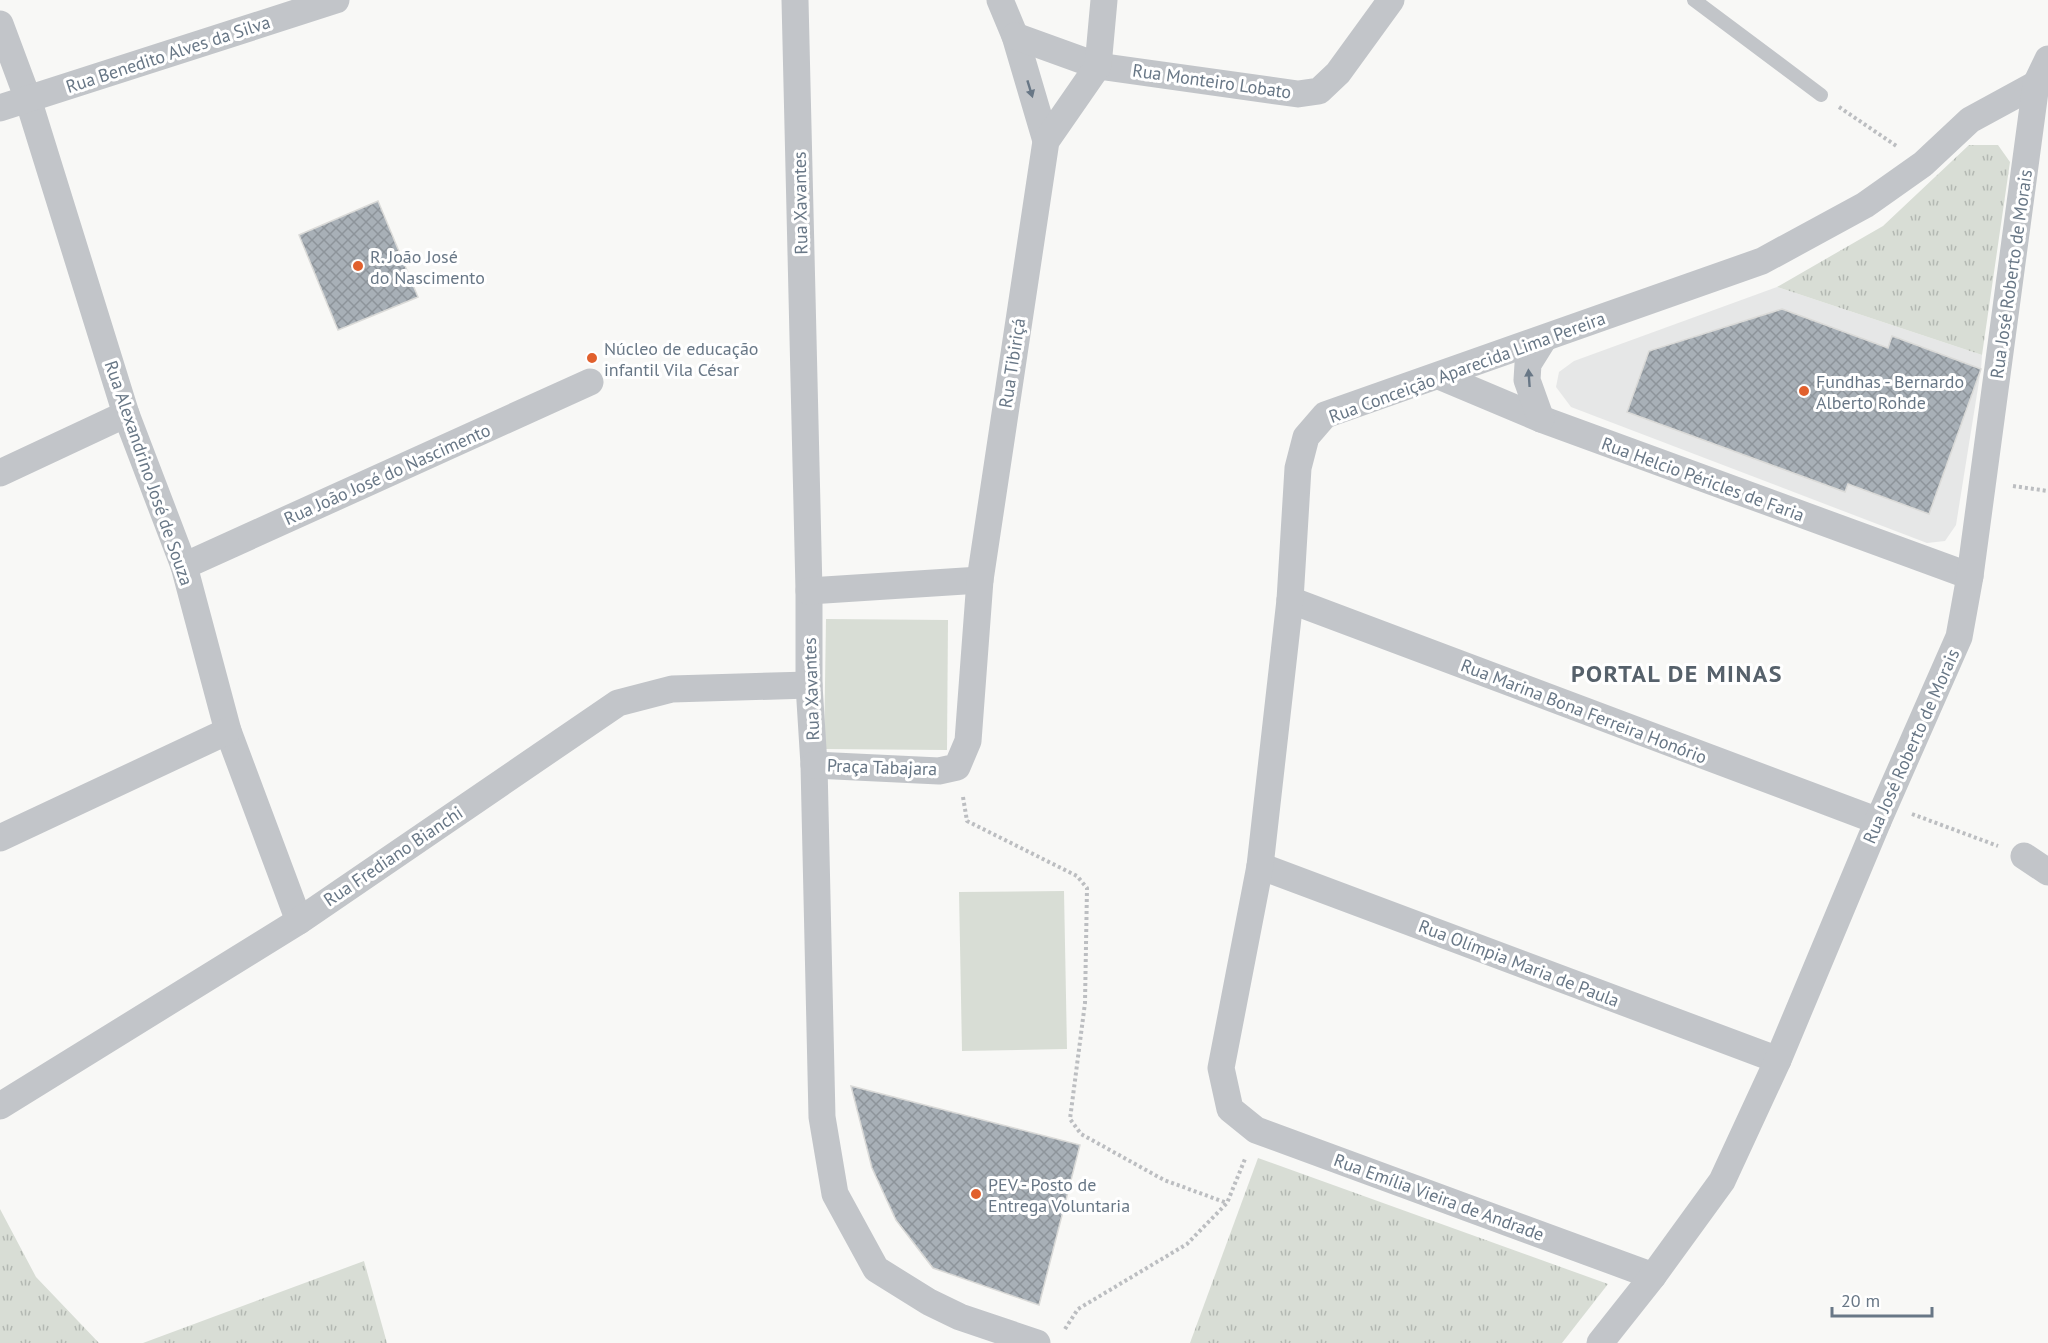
<svg xmlns="http://www.w3.org/2000/svg" width="2048" height="1343" font-family="'PT Sans',sans-serif">
  <defs>
    <pattern id="park-tufts" width="24" height="20" patternUnits="userSpaceOnUse" patternTransform="scale(1.5)"><rect width="24" height="20" fill="#d8ddd5"/><path d="M3 7l-1-3M5 7V3M7 7l1-3M15 17l-1-3M17 17v-4M19 17l1-3" fill="none" stroke="#b3b8b2"/></pattern>
    <pattern id="building-cross-hatch" width="8" height="8" patternUnits="userSpaceOnUse" patternTransform="scale(1.5)"><rect width="8" height="8" fill="#a8b0b7"/><path d="M0 0l8 8M0 8l8-8" fill="none" stroke="#8d949a"/></pattern>
  </defs>
  <rect width="100%" height="100%" fill="#f8f8f6"/>
  <!-- built -->
  <path fill="#e6e7e7" d="M 1777,287 L 1982,355 L 1981,369 L 1956,525 L 1945,541 L 1927,543 L 1571,407 L 1556,387 L 1559,372 L 1574,361 Z"/>
  <!-- green -->
  <g fill="#d8ddd5">
    <path d="M 826,619 L 948,620 L 947,750 L 824,749 Z"/>
    <path d="M 1064,891 L 1067,1049 L 962,1051 L 959,892 Z"/>
  </g>
  <!-- park -->
  <g fill="url(#park-tufts)">
    <path d="M 1969,145 L 1998,145 L 2010,162 L 1982,355 L 1777,287 L 1883,226 Z"/>
    <path d="M 1258,1158 L 1608,1284 L 1562,1343 L 1190,1343 Z"/>
    <path d="M 0,1209 L 36,1277 L 99,1343 L 0,1343 Z"/>
    <path d="M 364,1261 L 387,1343 L 143,1343 Z"/>
  </g>
  <!-- building -->
  <g fill="url(#building-cross-hatch)" stroke="#dadad8" stroke-width="1.5">
    <path d="M 378,201 L 418,297 L 338,330 L 299,235 Z"/>
    <path d="M 1782,309 L 1888,348 L 1892,336 L 1981,369 L 1929,514 L 1848,484 L 1845,492 L 1627,412 L 1649,351 Z"/>
    <path d="M 851,1086 L 1080,1145 L 1039,1305 L 933,1268 L 896,1220 L 872,1168 Z"/>
  </g>
  <g fill="none" stroke-linecap="round" stroke-linejoin="round">
    <!-- path -->
    <g stroke="#bcbec1" stroke-width="4" stroke-dasharray="3 3" stroke-linecap="butt">
      <path d="M 1839,107 L 1898,147"/>
      <path d="M 2013,486 L 2048,491"/>
      <path d="M 963,797 L 967,821 L 1077,876 L 1087,888 L 1085,1003 L 1070,1119 L 1081,1134 L 1164,1180 L 1227,1203"/>
      <path d="M 1912,814 L 1998,846"/>
      <path d="M 1065,1329 L 1078,1309 L 1187,1244 L 1227,1203 L 1245,1159"/>
    </g>
    <!-- service -->
    <path stroke="#c2c5c9" stroke-width="14" d="M 1694,0 L 1821,95"/>
    <!-- minor -->
    <g stroke="#c2c5c9" stroke-width="27">
      <path d="M 795,0 L 809,591 L 809,685 L 814,765 L 822,1117 L 835,1194 L 876,1269 L 929,1302 L 960,1317 L 1037,1343"/>
      <path d="M 1000,0 L 1015,36 L 1046,141"/>
      <path d="M 0,24 L 28,99 L 126,414 L 184,566 L 228,731 L 299,921"/>
      <path d="M 1015,36 L 1098,66 L 1298,94 L 1319,91 L 1338,73 L 1391,0"/>
      <path d="M 0,108 L 336,0"/>
      <path d="M 1439,376 L 1541,419 L 1970,576"/>
      <path d="M 1541,419 L 1527,380 L 1528,364 L 1543,340"/>
      <path d="M 0,473 L 126,414"/>
      <path d="M 184,566 L 590,382"/>
      <path d="M 809,591 L 980,580"/>
      <path d="M 1290,600 L 1878,821"/>
      <path d="M 814,765 L 939,771 L 957,767 L 968,741 L 980,580 L 1046,141 L 1098,66 L 1104,0"/>
      <path d="M 0,838 L 228,731"/>
      <path d="M 2024,856 L 2048,872"/>
      <path d="M 1260,866 L 1778,1060"/>
      <path d="M 0,1106 L 299,921 L 618,703 L 672,689 L 809,685"/>
      <path d="M 1653,1276 L 1256,1130 L 1230,1109 L 1221,1068 L 1260,866 L 1290,600 L 1298,468 L 1306,437 L 1325,415 L 1762,261 L 1865,205 L 1923,164 L 1970,120 L 2036,84"/>
      <path d="M 1600,1343 L 1653,1276 L 1722,1181 L 1778,1060 L 1878,821 L 1959,637 L 1970,576 L 2036,84 L 2048,59"/>
    </g>
  </g>
  <!-- one-way arrows -->
  <defs><path id="oneway-solid" d="M-6-.8H1V-3.2L6.5 0L1 3.2V.8H-6Z" transform="scale(1.5)"/></defs>
  <g fill="#687786">
    <use href="#oneway-solid" transform="translate(1030 89) rotate(73)"/>
    <use href="#oneway-solid" transform="translate(1529 378) rotate(-94)"/>
  </g>
  <!-- markers -->
  <g fill="#e1602d" stroke="#fff" stroke-width="2">
    <circle cx="358" cy="266" r="6"/>
    <circle cx="592" cy="358" r="6"/>
    <circle cx="1804" cy="391" r="6"/>
    <circle cx="976" cy="1194" r="6"/>
  </g>
  <g text-anchor="middle" dominant-baseline="central" stroke-width="6" stroke-linejoin="round" paint-order="stroke">
    <!-- street labels -->
    <g font-size="18" fill="#687786" stroke="#fff">
      <text transform="translate(168 54) rotate(-18)">Rua Benedito Alves da Silva</text>
      <text transform="translate(1212 81) rotate(8)">Rua Monteiro Lobato</text>
      <text transform="translate(800 203) rotate(-91)">Rua Xavantes</text>
      <text transform="translate(2011 274) rotate(-82)">Rua José Roberto de Morais</text>
      <text transform="translate(1012 363) rotate(-81)">Rua Tibiriçá</text>
      <text transform="translate(1467 367) rotate(-20)">Rua Conceição Aparecida Lima Pereira</text>
      <text transform="translate(149 473) rotate(71)">Rua Alexandrino José de Souza</text>
      <text transform="translate(387 474) rotate(-24)">Rua João José do Nascimento</text>
      <text transform="translate(1703 479) rotate(20)">Rua Helcio Péricles de Faria</text>
      <text transform="translate(811 689) rotate(-92)">Rua Xavantes</text>
      <text transform="translate(1584 711) rotate(21)">Rua Marina Bona Ferreira Honório</text>
      <text transform="translate(1911 746) rotate(-66)">Rua José Roberto de Morais</text>
      <text transform="translate(882 767) rotate(2)">Praça Tabajara</text>
      <text transform="translate(393 856) rotate(-34)">Rua Frediano Bianchi</text>
      <text transform="translate(1519 963) rotate(21)">Rua Olímpia Maria de Paula</text>
      <text transform="translate(1439 1197) rotate(20)">Rua Emília Vieira de Andrade</text>
    </g>
    <!-- poi labels -->
    <g font-size="18" fill="#687786" stroke="#fff" text-anchor="start">
      <text x="370" y="256">R. João José<tspan x="370" dy="21">do Nascimento</tspan></text>
      <text x="604" y="348">Núcleo de educação<tspan x="604" dy="21">infantil Vila César</tspan></text>
      <text x="1816" y="381">Fundhas - Bernardo<tspan x="1816" dy="21">Alberto Rohde</tspan></text>
      <text x="988" y="1184">PEV - Posto de<tspan x="988" dy="21">Entrega Voluntaria</tspan></text>
    </g>
    <!-- district labels -->
    <g font-size="24" font-weight="bold" letter-spacing="1.5" fill="#56616b" stroke="#fff">
      <text x="1677" y="673">PORTAL DE MINAS</text>
    </g>
  </g>
  <!-- scale -->
  <path d="M1832 1307v9h100v-9" fill="none" stroke="#687786" stroke-width="3"/>
  <text x="1841" y="1307" font-size="18" fill="#687786" stroke="#ffffff" stroke-width="4.5" paint-order="stroke">20 m</text>
</svg>
